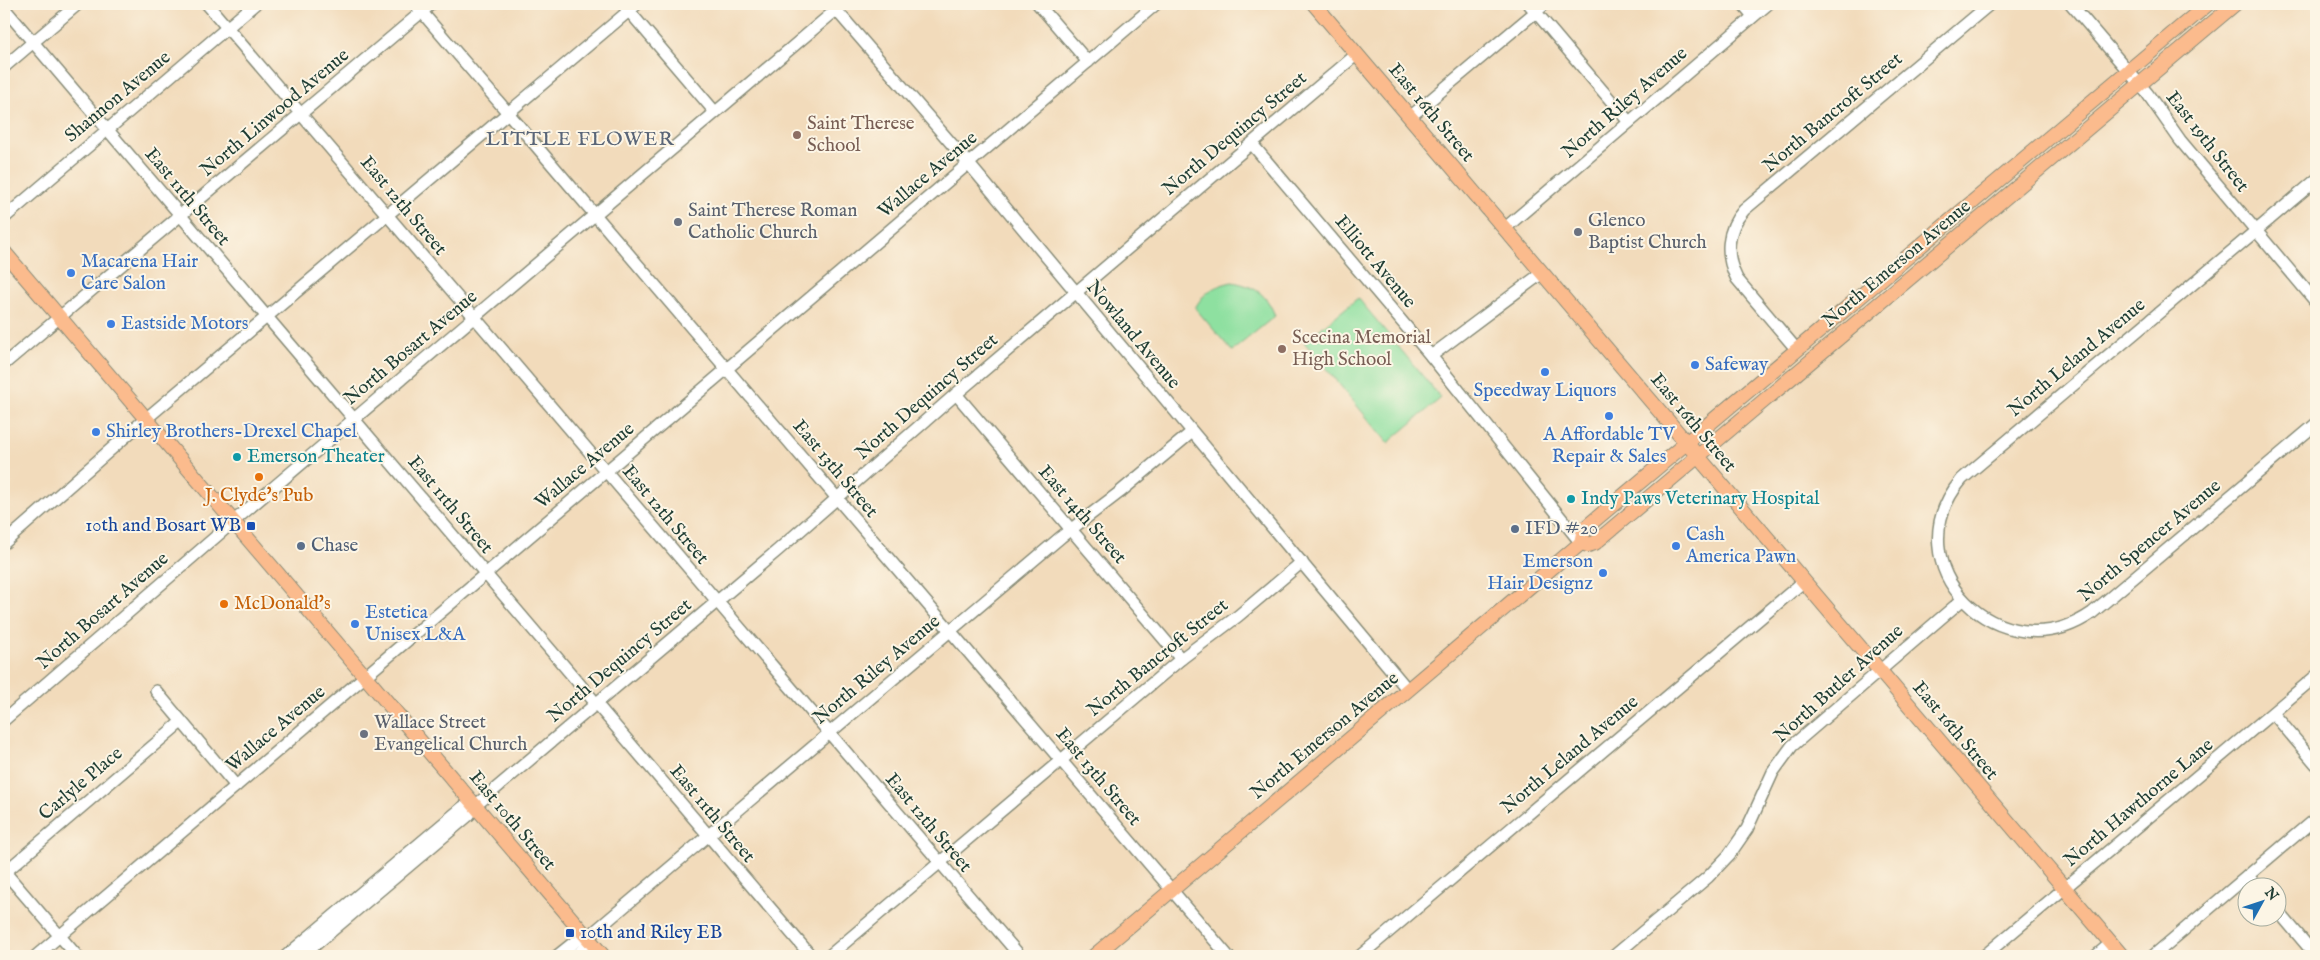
<svg xmlns="http://www.w3.org/2000/svg" width="2320" height="960" font-family="'IM FELL English',serif">
  <rect width="100%" height="100%" fill="#fcf5e5"/>
  <filter id="ink" filterUnits="userSpaceOnUse"><feTurbulence type="fractalNoise" baseFrequency=".02" numOctaves="2"/><feDisplacementMap in="SourceGraphic" scale="10" xChannelSelector="R" yChannelSelector="G"/><feConvolveMatrix kernelMatrix="1 2 1 2 8 2 1 2 1" color-interpolation-filters="sRGB"/></filter>
  <filter id="wash" filterUnits="userSpaceOnUse"><feTurbulence type="fractalNoise" baseFrequency=".0096" numOctaves="4" result="noise"/><feDisplacementMap in="SourceGraphic" scale="20" xChannelSelector="R" yChannelSelector="G"/><feGaussianBlur stdDeviation="1.12" result="paint"/><feColorMatrix in="noise" values="0 0 0 0 0 0 0 0 0 0 0 0 0 0 0 0 0 1.4 0 .05"/><feComposite in="paint" operator="in"/></filter>
  <g filter="url(#wash)">
    <rect width="100%" height="100%" fill="#f2dbbb"/>
    <!-- green -->
    <g fill="#8ee0a0" stroke="#568e6a">
      <path d="M 1232,282 C 1255,286 1267,294 1275,316 L 1232,351 L 1195,308 C 1204,292 1214,286 1232,282 Z"/>
      <path d="M 1358,298 L 1441,398 L 1388,443 L 1304,342 Z"/>
    </g>
  </g>
  <g filter="url(#ink)">
    <g fill="none" stroke-linecap="round" stroke-linejoin="round">
      <defs>
        <g id="minor">
          <path d="M 207,4 L 1020,956"/>
          <path d="M 415,4 L 1228,956"/>
          <path d="M 623,4 L 715,112"/>
          <path d="M 831,4 L 969,164 L 1408,690"/>
          <path d="M 1038,4 L 1088,62"/>
          <path d="M 1529,4 L 1629,122"/>
          <path d="M 1743,4 L 1753,16"/>
          <path d="M 2071,4 L 2147,93 L 2180,140 L 2316,302"/>
          <path d="M 4,8 L 811,956"/>
          <path d="M 4,67 L 78,4"/>
          <path d="M 1410,117 L 1545,4"/>
          <path d="M 1252,144 L 1431,356 L 1581,543"/>
          <path d="M 2316,180 L 1962,479 C 1889,565 2001,676 2092,613 L 2316,424"/>
          <path d="M 4,218 L 255,4"/>
          <path d="M 1504,229 L 1768,4"/>
          <path d="M 1797,350 L 1737,279 C 1725,256 1726,230 1744,210 L 1990,4"/>
          <path d="M 1431,356 L 1542,273"/>
          <path d="M 4,364 L 431,4"/>
          <path d="M 956,394 L 1181,659"/>
          <path d="M 4,543 L 141,423 L 637,4"/>
          <path d="M 156,691 L 236,786"/>
          <path d="M 2273,713 L 2316,764"/>
          <path d="M 4,720 L 241,515 L 843,4"/>
          <path d="M 4,871 L 77,956"/>
          <path d="M 4,873 L 181,722"/>
          <path d="M 2248,876 L 2258,888"/>
          <path d="M 2278,911 L 2316,956"/>
          <path d="M 36,956 L 1156,4"/>
          <path d="M 286,956 L 463,807 L 475,806"/>
          <path d="M 302,956 L 469,815 L 475,806 L 778,550 L 956,394 L 1357,54"/>
          <path d="M 557,956 L 577,940 L 587,938 L 1061,537 L 1120,492 L 1192,432"/>
          <path d="M 575,956 L 583,949 L 587,938"/>
          <path d="M 829,956 L 1181,659 L 1238,616 L 1302,562"/>
          <path d="M 1360,956 L 1803,582"/>
          <path d="M 1614,956 L 1708,877 L 1729,855 L 1747,829 L 1773,772 L 1792,746 L 1962,600"/>
          <path d="M 1984,956 L 2316,676"/>
          <path d="M 2096,956 L 2111,943"/>
          <path d="M 2153,956 L 2316,818"/>
        </g>
        <g id="major">
          <path d="M 1314,4 L 2122,956"/>
          <path d="M 4,252 L 603,956"/>
          <path d="M 1581,543 L 1588,545 L 1595,543 L 2235,4"/>
          <path d="M 1581,543 L 1584,529 L 2208,4"/>
          <path d="M 1094,956 L 1581,543"/>
        </g>
      </defs>
      <!-- minor casing -->
      <use href="#minor" stroke="#888c78" stroke-width="14"/>
      <!-- major casing -->
      <use href="#major" stroke="#888c78" stroke-width="16"/>
      <!-- minor -->
      <use href="#minor" stroke="#fff" stroke-width="11"/>
      <!-- major -->
      <use href="#major" stroke="#fbbb8d" stroke-width="14"/>
    </g>
  </g>
  <!-- markers -->
  <g fill="#8d6e63" stroke="#fcf5e5" stroke-width="2">
    <circle cx="797" cy="135" r="5"/>
    <circle cx="1282" cy="349" r="5"/>
  </g>
  <g fill="#6b7280" stroke="#fcf5e5" stroke-width="2">
    <circle cx="678" cy="222" r="5"/>
    <circle cx="1578" cy="232" r="5"/>
    <circle cx="364" cy="734" r="5"/>
  </g>
  <g fill="#3f7fe0" stroke="#fcf5e5" stroke-width="2">
    <circle cx="71" cy="273" r="5"/>
    <circle cx="111" cy="324" r="5"/>
    <circle cx="1695" cy="365" r="5"/>
    <circle cx="1545" cy="372" r="5"/>
    <circle cx="1609" cy="416" r="5"/>
    <circle cx="96" cy="432" r="5"/>
    <circle cx="1676" cy="546" r="5"/>
    <circle cx="1603" cy="573" r="5"/>
    <circle cx="355" cy="624" r="5"/>
  </g>
  <g fill="#0f9aa8" stroke="#fcf5e5" stroke-width="2">
    <circle cx="237" cy="457" r="5"/>
    <circle cx="1571" cy="499" r="5"/>
  </g>
  <g fill="#e8710a" stroke="#fcf5e5" stroke-width="2">
    <circle cx="259" cy="477" r="5"/>
    <circle cx="224" cy="604" r="5"/>
  </g>
  <g fill="#1a4fb4" stroke="#fcf5e5" stroke-width="2">
    <rect x="246" y="521" width="10" height="10" rx="2.5"/>
    <rect x="565" y="928" width="10" height="10" rx="2.5"/>
  </g>
  <g fill="#5c6f8a" stroke="#fcf5e5" stroke-width="2">
    <circle cx="1515" cy="529" r="5"/>
    <circle cx="301" cy="546" r="5"/>
  </g>
  <g text-anchor="middle" dominant-baseline="central" stroke-width="4" stroke-linejoin="round" paint-order="stroke">
    <!-- street labels -->
    <g font-size="19" fill="#1f3d34" stroke="#fcf5e5">
      <text transform="translate(118 97) rotate(-40)">Shannon Avenue</text>
      <text transform="translate(1625 103) rotate(-41)">North Riley Avenue</text>
      <text transform="translate(275 113) rotate(-40)">North Linwood Avenue</text>
      <text transform="translate(1431 113) rotate(50)">East 16th Street</text>
      <text transform="translate(1833 113) rotate(-40)">North Bancroft Street</text>
      <text transform="translate(1235 134) rotate(-40)">North Dequincy Street</text>
      <text transform="translate(2207 142) rotate(52)">East 19th Street</text>
      <text transform="translate(928 175) rotate(-40)">Wallace Avenue</text>
      <text transform="translate(187 197) rotate(50)">East 11th Street</text>
      <text transform="translate(403 206) rotate(50)">East 12th Street</text>
      <text transform="translate(1375 262) rotate(50)">Elliott Avenue</text>
      <text transform="translate(1897 264) rotate(-40)">North Emerson Avenue</text>
      <text transform="translate(1133 335) rotate(50)">Nowland Avenue</text>
      <text transform="translate(411 348) rotate(-40)">North Bosart Avenue</text>
      <text transform="translate(2077 358) rotate(-40)">North Leland Avenue</text>
      <text transform="translate(927 397) rotate(-41)">North Dequincy Street</text>
      <text transform="translate(1693 423) rotate(50)">East 16th Street</text>
      <text transform="translate(585 466) rotate(-40)">Wallace Avenue</text>
      <text transform="translate(835 469) rotate(50)">East 13th Street</text>
      <text transform="translate(450 505) rotate(50)">East 11th Street</text>
      <text transform="translate(665 515) rotate(50)">East 12th Street</text>
      <text transform="translate(1082 515) rotate(49)">East 14th Street</text>
      <text transform="translate(2150 541) rotate(-40)">North Spencer Avenue</text>
      <text transform="translate(103 611) rotate(-41)">North Bosart Avenue</text>
      <text transform="translate(1158 658) rotate(-39)">North Bancroft Street</text>
      <text transform="translate(620 661) rotate(-40)">North Dequincy Street</text>
      <text transform="translate(877 670) rotate(-40)">North Riley Avenue</text>
      <text transform="translate(1839 684) rotate(-42)">North Butler Avenue</text>
      <text transform="translate(276 729) rotate(-40)">Wallace Avenue</text>
      <text transform="translate(1955 731) rotate(50)">East 16th Street</text>
      <text transform="translate(1325 736) rotate(-40)">North Emerson Avenue</text>
      <text transform="translate(1570 755) rotate(-40)">North Leland Avenue</text>
      <text transform="translate(1098 777) rotate(50)">East 13th Street</text>
      <text transform="translate(81 784) rotate(-40)">Carlyle Place</text>
      <text transform="translate(2139 803) rotate(-40)">North Hawthorne Lane</text>
      <text transform="translate(712 814) rotate(50)">East 11th Street</text>
      <text transform="translate(512 821) rotate(50)">East 10th Street</text>
      <text transform="translate(928 823) rotate(50)">East 12th Street</text>
    </g>
    <!-- education labels -->
    <g font-size="19" fill="#785e54" stroke="#fcf5e5" text-anchor="start">
      <text x="807" y="124">Saint Therese<tspan x="807" dy="22">School</tspan></text>
      <text x="1292" y="338">Scecina Memorial<tspan x="1292" dy="22">High School</tspan></text>
    </g>
    <!-- worship labels -->
    <g font-size="19" fill="#5b616d" stroke="#fcf5e5" text-anchor="start">
      <text x="688" y="211">Saint Therese Roman<tspan x="688" dy="22">Catholic Church</tspan></text>
      <text x="1588" y="221">Glenco<tspan x="1588" dy="22">Baptist Church</tspan></text>
      <text x="374" y="723">Wallace Street<tspan x="374" dy="22">Evangelical Church</tspan></text>
    </g>
    <!-- shop labels -->
    <g font-size="19" fill="#366cbe" stroke="#fcf5e5" text-anchor="start">
      <text x="81" y="262">Macarena Hair<tspan x="81" dy="22">Care Salon</tspan></text>
      <text x="121" y="324">Eastside Motors</text>
      <text x="1705" y="365">Safeway</text>
      <text x="1545" y="391" text-anchor="middle">Speedway Liquors</text>
      <text x="106" y="432">Shirley Brothers-Drexel Chapel</text>
      <text x="1609" y="435" text-anchor="middle">A Affordable TV<tspan x="1609" dy="22">Repair &amp; Sales</tspan></text>
      <text x="1686" y="535">Cash<tspan x="1686" dy="22">America Pawn</tspan></text>
      <text x="1593" y="562" text-anchor="end">Emerson<tspan x="1593" dy="22">Hair Designz</tspan></text>
      <text x="365" y="613">Estetica<tspan x="365" dy="22">Unisex L&amp;A</tspan></text>
    </g>
    <!-- culture labels -->
    <g font-size="19" fill="#0d838f" stroke="#fcf5e5" text-anchor="start">
      <text x="247" y="457">Emerson Theater</text>
      <text x="1581" y="499">Indy Paws Veterinary Hospital</text>
    </g>
    <!-- food labels -->
    <g font-size="19" fill="#c56008" stroke="#fcf5e5">
      <text x="259" y="496">J. Clyde's Pub</text>
      <text x="234" y="604" text-anchor="start">McDonald's</text>
    </g>
    <!-- transit labels -->
    <g font-size="19" fill="#164399" stroke="#fcf5e5" text-anchor="end">
      <text x="241" y="526">10th and Bosart WB</text>
      <text x="580" y="933" text-anchor="start">10th and Riley EB</text>
    </g>
    <!-- service labels -->
    <g font-size="19" fill="#4e5e75" stroke="#fcf5e5" text-anchor="start">
      <text x="1525" y="529">IFD #20</text>
      <text x="311" y="546">Chase</text>
    </g>
    <!-- neighbourhood labels -->
    <g font-size="20" letter-spacing="1" fill="#5a6678" stroke="#fcf5e5">
      <text x="580" y="139">LITTLE FLOWER</text>
    </g>
  </g>
  <!-- margin -->
  <rect width="2320" height="960" fill="none" stroke="#fcf5e5" stroke-width="20"/>
  <!-- north arrow -->
  <g transform="translate(2262 902) rotate(50)"><circle r="24" fill="#fcf5e5" stroke="#a4ab9e"/>
  <path d="M0-4L9 19L0 12L-9 19Z" fill="#1f6fb2"/>
  <text y="-8" font-size="14" font-weight="bold" text-anchor="middle" fill="#1f3d34">N</text>
  </g>
</svg>
